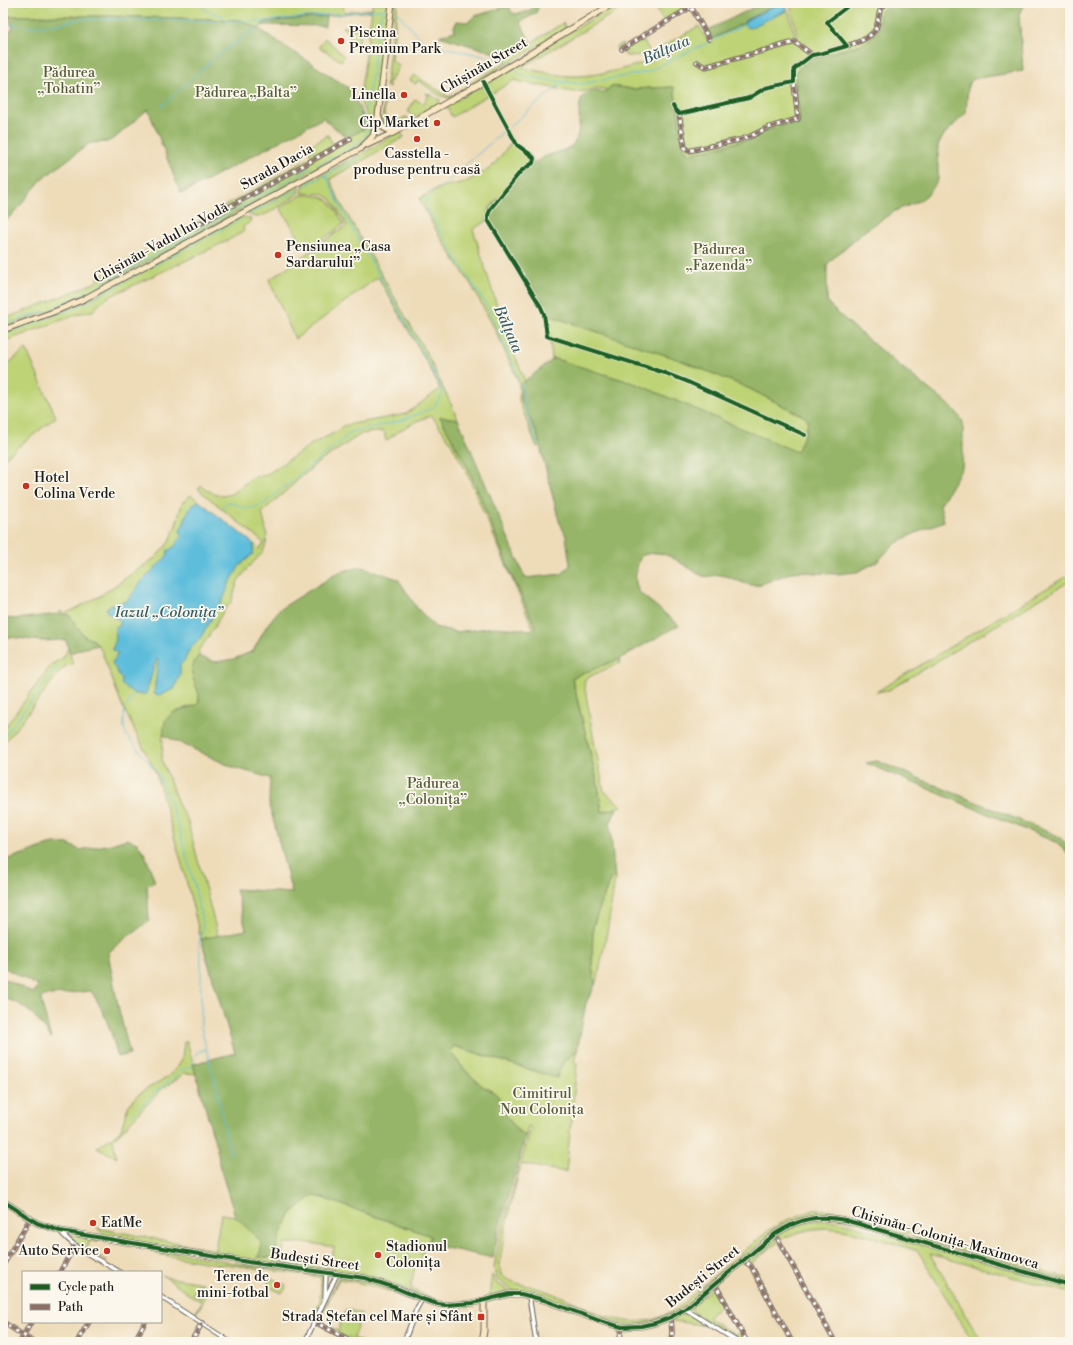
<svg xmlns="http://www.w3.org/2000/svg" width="1073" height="1345" font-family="'Libre Bodoni',serif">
  <rect width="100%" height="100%" fill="#fbf7ec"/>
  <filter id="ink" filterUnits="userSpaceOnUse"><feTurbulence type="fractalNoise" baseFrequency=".025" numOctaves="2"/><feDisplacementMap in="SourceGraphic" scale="8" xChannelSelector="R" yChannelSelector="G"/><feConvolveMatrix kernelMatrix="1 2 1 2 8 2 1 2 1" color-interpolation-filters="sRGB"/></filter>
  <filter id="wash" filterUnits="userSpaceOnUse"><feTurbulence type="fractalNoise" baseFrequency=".012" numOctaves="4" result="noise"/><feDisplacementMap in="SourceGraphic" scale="16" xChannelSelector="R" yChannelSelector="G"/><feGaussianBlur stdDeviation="0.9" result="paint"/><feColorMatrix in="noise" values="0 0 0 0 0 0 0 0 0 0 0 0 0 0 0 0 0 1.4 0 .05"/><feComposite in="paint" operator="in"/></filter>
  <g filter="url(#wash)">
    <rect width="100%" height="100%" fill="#eedcb9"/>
    <!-- green -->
    <g fill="#bed376" stroke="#6d7849">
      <path d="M 3,3 L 343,3 L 344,12 L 372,9 L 373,3 L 387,3 L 389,5 L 385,33 L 376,28 L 369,28 L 372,11 L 266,22 L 259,29 L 241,20 L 108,16 L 3,16 Z"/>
      <path d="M 398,3 L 391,60 L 399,66 L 388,85 L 390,87 L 389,88 L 386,86 L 395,4 Z"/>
      <path d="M 618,3 L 631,3 L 522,67 L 524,68 C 539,71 562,77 576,76 C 599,76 631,67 653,60 L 652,55 L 626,56 L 622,50 L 617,50 L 616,47 L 622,44 L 624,47 L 623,50 L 642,39 L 651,53 L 699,26 L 708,41 L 744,23 L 746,27 L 785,12 L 786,7 L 788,9 L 796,40 L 798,39 L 792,12 L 789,3 L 889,3 L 881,12 L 878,31 L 865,43 L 811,59 L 795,78 L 800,120 L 768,130 L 750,139 L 689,154 L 684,148 L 674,87 L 633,89 L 611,86 L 608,90 L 598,88 L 592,89 L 587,91 L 573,92 L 517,81 L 516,79 L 491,94 L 487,86 L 487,82 Z"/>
      <path d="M 668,3 L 686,3 L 688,7 L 663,21 L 657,10 Z"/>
      <path d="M 563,23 L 567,29 L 450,98 C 437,97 429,87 418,80 L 416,84 L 410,80 L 414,75 L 449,97 L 506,62 L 501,55 L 510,56 Z"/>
      <path d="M 343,27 L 361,27 L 358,48 Z"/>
      <path d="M 374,30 L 380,33 L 385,39 L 375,115 L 372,121 L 370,121 L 358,98 L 360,97 L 369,32 Z"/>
      <path d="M 325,38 L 344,56 L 341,61 L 319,47 Z"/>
      <path d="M 480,87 L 483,87 L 488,95 L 452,117 L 446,106 Z"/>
      <path d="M 385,93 L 384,115 L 395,122 L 406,117 L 408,118 L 407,121 C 398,126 388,133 382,122 Z"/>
      <path d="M 427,93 L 440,100 L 439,104 L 415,117 L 413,117 L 408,112 L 415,99 L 423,104 L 429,95 L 426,94 Z"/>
      <path d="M 361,111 L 371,129 C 370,144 343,154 332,160 C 307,173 282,188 257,201 C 201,232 145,263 89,294 L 66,305 L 3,328 L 3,319 L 48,302 L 98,281 L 98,277 L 110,271 L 312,157 L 307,147 L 328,135 L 333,145 L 364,129 Z"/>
      <path d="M 400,131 L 404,137 L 330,179 L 339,200 L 429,358 L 458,419 L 440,417 L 469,470 L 513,578 L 536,628 L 534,630 L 532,626 L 466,471 L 451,443 L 432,416 C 414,420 401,430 386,441 L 384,431 L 361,434 L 316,464 L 262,512 L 267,535 L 266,544 L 263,552 L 247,569 L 238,581 L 231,603 L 224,610 L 209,636 L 198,651 L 200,653 L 193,666 L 192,675 L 199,694 L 199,701 L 197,705 L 184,708 L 163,735 L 162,760 L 179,806 L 187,819 L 218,936 L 201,939 L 184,872 L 156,773 L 122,705 L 101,650 L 94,640 L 85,637 L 69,615 L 61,615 L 60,611 L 65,613 L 71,611 L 100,596 L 156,557 L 170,541 L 176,525 L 182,503 L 191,495 L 199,501 L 190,514 L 221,577 L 254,544 L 259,549 L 264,543 L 198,489 L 201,485 L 207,491 L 210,491 C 215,496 224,497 231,494 L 253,477 L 266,475 L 312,444 L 336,432 L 342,426 L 406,414 L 440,389 L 429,366 L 378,277 L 295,339 L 269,280 L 347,225 L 331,199 L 323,194 L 302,193 L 304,183 L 365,152 Z"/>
      <path d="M 512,142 C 518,149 529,152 533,160 L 490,207 L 488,211 L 487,221 L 473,229 L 502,322 L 525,381 L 540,446 L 537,447 L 519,401 L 519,383 L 496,331 L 472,286 L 440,237 L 419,199 L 434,190 L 445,186 L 466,182 L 491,168 Z"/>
      <path d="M 300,185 L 298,193 L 295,196 C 285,202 270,214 258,217 C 255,217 252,216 249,215 L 247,212 Z"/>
      <path d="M 301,195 C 331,195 330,201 344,224 L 307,250 L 280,208 Z"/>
      <path d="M 240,216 L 251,219 L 250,222 L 243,227 L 244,231 L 227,241 L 107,298 L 96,307 L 93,311 L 81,313 L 3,342 L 3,332 L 47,317 L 81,303 Z"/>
      <path d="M 551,316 L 680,360 L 748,388 L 805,417 L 808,421 L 806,431 L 797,453 L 639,385 L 552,358 L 547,318 Z"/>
      <path d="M 26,349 L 56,417 L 3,459 L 3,368 Z"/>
      <path d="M 1070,574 L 1070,581 L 889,690 L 876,692 Z"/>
      <path d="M 68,648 L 73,664 L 67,665 L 60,671 L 19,725 L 3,744 L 3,730 L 52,664 L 64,657 Z"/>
      <path d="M 619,659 L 620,663 L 586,678 L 584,683 L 594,741 L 604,791 L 622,806 L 602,812 L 598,785 L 572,677 Z"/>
      <path d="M 611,877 L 615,879 L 608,927 L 598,977 L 595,985 L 592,965 L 593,926 Z"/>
      <path d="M 187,1041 L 196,1074 L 185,1073 L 162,1089 L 113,1140 L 117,1158 L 97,1147 L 111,1138 L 121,1130 L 128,1106 L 140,1093 L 167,1077 L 176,1069 L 182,1059 L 184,1042 Z"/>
      <path d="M 454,1046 L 557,1078 C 562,1063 564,1061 577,1051 L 574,1062 L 577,1063 L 566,1172 L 521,1164 C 517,1180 495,1263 501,1274 C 506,1283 532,1286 543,1290 C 556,1295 570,1299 582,1306 C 609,1320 640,1329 669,1313 C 677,1309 685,1304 690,1297 L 769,1230 L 787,1220 L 814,1210 L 830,1210 L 879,1223 L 909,1227 L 908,1233 L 906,1234 L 902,1234 L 845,1219 L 828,1216 L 814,1216 L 806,1217 L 773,1233 L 686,1306 L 670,1316 L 654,1321 L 638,1325 L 626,1325 L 612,1322 L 529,1294 L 513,1291 L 498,1280 L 495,1274 L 494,1267 L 503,1223 L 531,1128 L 528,1126 L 526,1136 L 518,1131 L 506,1117 L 499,1098 L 495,1093 L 482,1086 L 465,1070 L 450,1052 Z"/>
      <path d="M 314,1195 L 431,1236 L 422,1254 L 419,1264 L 420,1266 L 415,1266 L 411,1285 L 412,1289 L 426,1296 L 437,1300 L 436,1302 C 418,1296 402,1287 385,1281 C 357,1272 328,1271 299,1268 L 299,1264 L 330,1268 L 334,1247 L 310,1243 L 285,1243 L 280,1262 L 297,1264 L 296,1267 L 106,1237 L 97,1228 L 215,1250 L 221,1214 L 235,1216 L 259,1240 C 264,1246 262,1252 257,1257 L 280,1235 L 291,1213 Z"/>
      <path d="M 814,1220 L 839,1221 L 1070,1286 L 1070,1293 L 930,1254 L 982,1342 L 973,1342 L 918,1251 C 891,1243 863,1232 835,1229 C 817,1226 797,1232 781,1239 L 778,1234 L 794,1225 Z"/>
      <path d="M 911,1232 L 1070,1279 L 1070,1283 L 916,1238 L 912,1236 Z"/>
      <path d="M 68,1235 L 98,1239 L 98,1242 L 90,1241 L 87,1249 L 106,1260 L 106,1261 L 68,1238 Z"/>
      <path d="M 774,1237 L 778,1242 L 752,1263 L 746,1259 Z"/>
      <path d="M 157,1249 L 247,1265 L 322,1274 L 324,1277 L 323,1302 L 315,1318 L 312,1317 L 320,1301 L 321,1277 L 225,1264 L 223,1265 L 157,1254 Z"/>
      <path d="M 162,1275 L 165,1277 L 203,1283 L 202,1287 L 198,1285 L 193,1293 L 201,1298 L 203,1295 L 206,1297 L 195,1315 L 177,1304 L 194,1314 L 202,1302 L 185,1292 L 186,1291 Z"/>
      <path d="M 492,1275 L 497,1283 L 509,1291 L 490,1297 L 490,1288 Z"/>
      <path d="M 339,1276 L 376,1283 L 420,1300 L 418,1302 C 393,1292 366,1283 339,1279 L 319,1321 L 338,1331 L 346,1309 L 362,1314 L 353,1338 L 362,1342 L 355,1342 L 351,1340 L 351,1338 L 349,1337 L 347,1338 L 339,1334 L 340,1332 L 338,1333 L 320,1323 L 318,1319 Z"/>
      <path d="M 271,1278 L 286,1285 L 285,1288 L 286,1288 L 282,1293 L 267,1286 Z"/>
      <path d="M 712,1288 L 715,1288 L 723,1303 L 708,1318 L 735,1335 L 740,1332 L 746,1342 L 741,1342 L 694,1313 L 690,1307 Z"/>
      <path d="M 681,1313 L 687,1313 L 702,1322 L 702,1325 L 673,1321 L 674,1317 Z"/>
    </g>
    <!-- forest -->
    <g fill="#96b567" stroke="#596842">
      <path d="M 537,3 L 540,3 L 536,13 L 520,22 L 531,43 L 510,56 L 501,55 L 439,36 L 455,31 L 454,27 L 457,21 L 468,22 L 475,16 L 509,6 L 512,13 C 520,16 533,10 537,3 Z"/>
      <path d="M 763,3 L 786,3 L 779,4 L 746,20 L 744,23 L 711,39 L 706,31 Z"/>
      <path d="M 889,3 L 1042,3 L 1028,4 L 1023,7 L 1019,14 L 1023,71 L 973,79 L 968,85 L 966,113 L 944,135 L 938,145 L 938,180 L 935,185 L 927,195 L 919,201 L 895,211 L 863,232 L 829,262 L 827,266 L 827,300 L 832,308 L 879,349 L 955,410 L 963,422 L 963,453 L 962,468 L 940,505 L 944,521 L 909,536 L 893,545 L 877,562 L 857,572 L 838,574 L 814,573 L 800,571 L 793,572 L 759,585 C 745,587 734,577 721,575 C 715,574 708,578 703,576 C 681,567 668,545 641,556 C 636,567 632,583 641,594 L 679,625 L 619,659 L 572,678 L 598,785 L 602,812 L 617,808 L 610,824 L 615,879 L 611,877 L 593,926 L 592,965 L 595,985 L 586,1003 L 577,1051 C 565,1060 561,1064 557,1078 L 454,1046 L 450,1052 L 465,1070 L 482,1086 L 495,1093 L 499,1098 L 507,1117 L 518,1131 L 526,1136 L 500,1224 L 493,1258 L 428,1244 L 431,1236 L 314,1195 L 291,1213 L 280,1235 L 274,1258 L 257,1257 L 260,1253 L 262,1243 L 235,1216 L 219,1164 L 218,1153 L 193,1064 L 235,1053 L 201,939 L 246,930 L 236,889 L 292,893 L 269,803 L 270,778 L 232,767 L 163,735 L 165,721 L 172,713 L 197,705 C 204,694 191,682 192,671 C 192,666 195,660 198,656 L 215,662 L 234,659 L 253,651 L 267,625 L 280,609 L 339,572 L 362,567 L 398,579 L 417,608 L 435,627 L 456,632 L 495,627 L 534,630 L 536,628 L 513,578 L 469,470 L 440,417 L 458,419 L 525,578 L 562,574 L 570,565 L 566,536 L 559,521 L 540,446 L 538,437 L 521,400 L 521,384 L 552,360 L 552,358 L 639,385 L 797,452 L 806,431 L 808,421 L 805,417 L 748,388 L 680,360 L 551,316 L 547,318 L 548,311 L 493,228 C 491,224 488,218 489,213 C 492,204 502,197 508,190 C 512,185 514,179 519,174 C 524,169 537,161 544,157 C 552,153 568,151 574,143 C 588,124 564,85 606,92 L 611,86 L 633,89 L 674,87 L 684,148 L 689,154 L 750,139 L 768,130 L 800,120 L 795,78 L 797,70 L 811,59 L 865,43 L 878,31 L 880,12 Z"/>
      <path d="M 9,16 L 108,16 L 241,20 L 259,29 L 350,89 L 361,111 L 364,129 L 348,137 L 332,126 L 323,118 L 183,193 L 180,192 L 148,109 L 115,138 L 107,142 L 90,143 L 42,179 L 14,213 L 3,223 L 3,37 L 13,29 Z"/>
      <path d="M 326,16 L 325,26 L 262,25 L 266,22 Z"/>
      <path d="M 58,614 L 69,615 L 85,637 L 94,640 L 98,645 L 81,649 L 70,653 L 66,640 L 41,641 L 10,637 L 3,638 L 3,617 L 16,619 Z"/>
      <path d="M 877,761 L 1058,836 L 1070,847 L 1070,855 L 1055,842 L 866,763 Z"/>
      <path d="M 127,839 L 137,843 L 145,854 L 155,882 L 147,885 L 149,921 L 123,940 L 108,953 L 118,1006 L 130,1054 L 118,1057 C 111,1031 106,1014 91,991 L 43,996 L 41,1000 L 51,1038 C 38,1019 27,1004 3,998 L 3,978 L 33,993 L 38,986 L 3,967 L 3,861 L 54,843 L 68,844 L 80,850 L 111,844 Z"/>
    </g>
    <!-- water -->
    <g fill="#5dbddb" stroke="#3c6c7c">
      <path d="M 779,4 L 784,4 L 786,7 L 785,11 L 750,28 L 746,27 L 744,23 L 746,20 Z"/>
      <path d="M 199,501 L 254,544 L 253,554 L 240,565 L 229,584 L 223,600 L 199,640 L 190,649 L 184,661 L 180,665 L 180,674 L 174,689 L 160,695 L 154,694 L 158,659 L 156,660 L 146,694 L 135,694 L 121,684 L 122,680 L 112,663 L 118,654 L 112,649 L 116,640 L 115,627 L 120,626 L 120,621 L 107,612 L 106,608 L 111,605 L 127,601 L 142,581 L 168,555 L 167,551 L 174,547 L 181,537 L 180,528 L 183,526 C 185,517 189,505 199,501 Z"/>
    </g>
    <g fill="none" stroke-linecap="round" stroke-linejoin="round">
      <!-- stream -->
      <g stroke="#5dbddb" stroke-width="1">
        <path d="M 203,3 L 205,10 L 223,16 L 227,21 L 264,21 L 387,9"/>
        <path d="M 785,6 L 789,3"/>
        <path d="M 396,11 L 424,43 L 510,62"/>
        <path d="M 3,23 L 19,26"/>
        <path d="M 25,27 L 59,24 L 81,19 L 221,21"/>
        <path d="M 378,27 L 382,11"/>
        <path d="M 514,68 L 521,76 L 581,84 L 647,72 L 746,24"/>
        <path d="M 161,107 L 217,56 L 264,22"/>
        <path d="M 365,111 L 372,77 L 377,33"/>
        <path d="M 510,126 L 563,82"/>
        <path d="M 317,165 C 328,159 366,144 367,131 L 363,114"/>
        <path d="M 326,175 L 342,210 L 428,362 L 443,392 L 441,397 L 433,408"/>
        <path d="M 304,186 L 360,158"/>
        <path d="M 441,187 L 505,130"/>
        <path d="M 437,190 L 425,200 L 426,207 L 454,254 L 487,306 L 519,378"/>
        <path d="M 249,214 L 298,190"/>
        <path d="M 1067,280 L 1070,275"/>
        <path d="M 97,287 L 312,167"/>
        <path d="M 51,309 L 92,290"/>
        <path d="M 3,325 L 45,311"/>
        <path d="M 3,334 L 72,309 L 88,301 L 242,218"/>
        <path d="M 521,383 L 525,408 L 538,445"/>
        <path d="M 222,508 L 228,502 C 235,503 239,507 245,508 C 251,509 259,506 265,503 L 352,432 L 400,421 L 430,409"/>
        <path d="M 127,706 L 134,692"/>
        <path d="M 125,711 L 124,714 L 124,728 L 127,736 L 159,775 L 178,825 L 195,888 L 203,927 L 199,944 L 201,963 L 201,1027 L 211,1068 L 217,1088 L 226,1135 L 231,1154"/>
        <path d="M 3,738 L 58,666"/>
        <path d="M 132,1115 L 159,1089 L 185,1068 L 191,1067 L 197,1052 L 206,1049"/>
      </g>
    </g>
  </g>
  <g filter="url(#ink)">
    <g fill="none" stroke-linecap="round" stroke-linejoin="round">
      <defs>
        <g id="street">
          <path d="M 689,3 L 709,39"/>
          <path d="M 847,46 C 857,43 875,37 877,25 C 880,14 877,12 886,3"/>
          <path d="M 622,49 L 641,37 L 691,7"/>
          <path d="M 697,62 L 705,67 L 795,42 L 812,55"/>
          <path d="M 483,82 L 517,145 L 531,155 L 534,158 L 533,163 L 521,171 L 491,208 L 488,215 L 488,220 L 541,307 L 544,314 L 547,336 L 665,373 L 688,382 L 805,435"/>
          <path d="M 673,106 L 675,110 L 679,114 L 749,98 L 765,88 L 794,82 L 794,69 L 812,55 L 819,54 L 847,46 L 827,22 L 852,3"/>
          <path d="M 679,114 L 685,148 L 688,151 L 739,140 L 751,136 L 767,128 L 798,119 L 794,82"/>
          <path d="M 194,227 L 350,139"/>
          <path d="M 60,1231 C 74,1249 100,1260 120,1272"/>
          <path d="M 775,1234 L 835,1342"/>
          <path d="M 743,1260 L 751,1266 L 792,1342"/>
          <path d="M 3,1265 L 30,1219"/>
          <path d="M 60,1272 L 75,1245"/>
          <path d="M 715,1284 L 747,1342"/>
          <path d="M 529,1296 L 536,1342"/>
          <path d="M 161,1297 L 230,1342"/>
          <path d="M 325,1299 L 326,1273"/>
          <path d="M 685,1309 L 738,1342"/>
          <path d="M 671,1317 L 672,1332 L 671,1342"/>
          <path d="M 3,1322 L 33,1342"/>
          <path d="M 315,1322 L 353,1342"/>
          <path d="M 20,1342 L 31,1322"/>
          <path d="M 77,1342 L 89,1322"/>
          <path d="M 134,1342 L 145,1322"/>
          <path d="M 191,1342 L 202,1323"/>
          <path d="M 305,1342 L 337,1274"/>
          <path d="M 404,1342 L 416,1310 L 422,1299"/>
          <path d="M 619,1342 L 622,1327"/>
        </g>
        <g id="secondary">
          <path d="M 379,117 C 381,127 384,130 394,131"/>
          <path d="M 367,145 L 393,133 L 483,82 L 614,3"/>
          <path d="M 3,330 L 56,311 L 84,299 L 360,149 L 373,136 L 378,116 L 392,3"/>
          <path d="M 3,1201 L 37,1223 L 60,1231 L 248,1262 L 365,1278 L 396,1288 L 422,1299 L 438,1304 L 445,1305 L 473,1303 L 509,1294 L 521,1294 L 544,1300 L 603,1322 L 622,1327 L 641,1326 L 655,1323 L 671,1317 L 685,1309 L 775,1234 C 800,1218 816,1215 845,1220 L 1070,1285"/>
          <path d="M 482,1342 L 484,1331 L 484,1301"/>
        </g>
      </defs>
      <!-- street casing -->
      <use href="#street" stroke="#665f53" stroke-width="5.5"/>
      <!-- secondary casing -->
      <use href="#secondary" stroke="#665f53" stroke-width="7"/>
      <!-- street -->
      <use href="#street" stroke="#fff" stroke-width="3.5"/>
      <!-- secondary -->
      <use href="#secondary" stroke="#f9e7c3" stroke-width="5"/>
      <!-- quiet -->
      <g stroke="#8d6e63" stroke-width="3" stroke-dasharray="6 3" stroke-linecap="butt">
        <path d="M 689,3 L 709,39"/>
        <path d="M 847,46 C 857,43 875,37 877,25 C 880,14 877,12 886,3"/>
        <path d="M 622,49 L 641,37 L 691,7"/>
        <path d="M 697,62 L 705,67 L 795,42 L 812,55"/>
        <path d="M 679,114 L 685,148 L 688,151 L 739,140 L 751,136 L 767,128 L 798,119 L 794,82"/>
        <path d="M 194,227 L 350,139"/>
        <path d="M 775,1234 L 835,1342"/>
        <path d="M 742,1260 L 751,1266 L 792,1342"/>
        <path d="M 3,1265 L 30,1219"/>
        <path d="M 60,1272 L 75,1245"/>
        <path d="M 118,1272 L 119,1271"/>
        <path d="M 715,1284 L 747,1342"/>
        <path d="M 671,1317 L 672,1332 L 671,1342"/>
        <path d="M 3,1322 L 33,1342"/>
        <path d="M 315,1322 L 353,1342"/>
        <path d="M 20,1342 L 31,1322"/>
        <path d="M 77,1342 L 89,1322"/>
        <path d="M 134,1342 L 145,1322"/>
        <path d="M 191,1342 L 202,1323"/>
        <path d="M 619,1342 L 622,1327"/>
      </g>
      <defs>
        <g id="cycleway">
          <path d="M 483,82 L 517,145 L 531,155 L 534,158 L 533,163 L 521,171 L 491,208 L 488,215 L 488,220 L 541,307 L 544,314 L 547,336 L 665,373 L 688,382 L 805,435"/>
          <path d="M 673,106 L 675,110 L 679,114 L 749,98 L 765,88 L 794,82 L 794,69 L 812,55 L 819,54 L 847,46 L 827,22 L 852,3"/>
          <path d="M 3,1201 L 37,1223 L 60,1231 L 248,1262 L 365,1278 L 396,1288 L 422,1299 L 438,1304 L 445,1305 L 473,1303 L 509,1294 L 521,1294 L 544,1300 L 603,1322 L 622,1327 L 641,1326 L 655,1323 L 671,1317 L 685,1309 L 775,1234 C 800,1218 816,1215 845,1220 L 1070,1285"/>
        </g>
      </defs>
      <!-- cycleway casing -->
      <use href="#cycleway" stroke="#fbf7ec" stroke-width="6"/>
      <!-- cycleway -->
      <use href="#cycleway" stroke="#1b5e20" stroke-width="4"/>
    </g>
  </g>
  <!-- markers -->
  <g fill="#c8321e" stroke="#fbf7ec" stroke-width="1.5">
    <circle cx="341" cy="41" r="4"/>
    <circle cx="404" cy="95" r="4"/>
    <circle cx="437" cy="123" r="4"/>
    <circle cx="417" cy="139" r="4"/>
    <circle cx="278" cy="255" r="4"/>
    <circle cx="26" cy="486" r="4"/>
    <circle cx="93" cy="1223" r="4"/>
    <circle cx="107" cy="1251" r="4"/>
    <circle cx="378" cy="1255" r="4"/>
    <circle cx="277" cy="1285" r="4"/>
    <rect x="477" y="1313" width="8" height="8" rx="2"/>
  </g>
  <g text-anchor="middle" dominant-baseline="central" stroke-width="3.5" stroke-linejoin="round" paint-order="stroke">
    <!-- poi labels -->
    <g font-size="14" fill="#1c1c1c" stroke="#fbf7ec" text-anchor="start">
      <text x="349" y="33">Piscina<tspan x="349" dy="16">Premium Park</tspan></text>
      <text x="396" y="95" text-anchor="end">Linella</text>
      <text x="429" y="123" text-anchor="end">Cip Market</text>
      <text x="417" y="154" text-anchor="middle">Casstella -<tspan x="417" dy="16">produse pentru casă</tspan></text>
      <text x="286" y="247">Pensiunea „Casa<tspan x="286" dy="16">Sardarului”</tspan></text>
      <text x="34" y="478">Hotel<tspan x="34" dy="16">Colina Verde</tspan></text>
      <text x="101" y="1223">EatMe</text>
      <text x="386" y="1247">Stadionul<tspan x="386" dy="16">Colonița</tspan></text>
      <text x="99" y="1251" text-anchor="end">Auto Service</text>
      <text x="269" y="1277" text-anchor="end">Teren de<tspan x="269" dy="16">mini-fotbal</tspan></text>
      <text x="473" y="1317" text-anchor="end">Strada Ștefan cel Mare și Sfânt</text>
    </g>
    <!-- street labels -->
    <g font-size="14" fill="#1c1c1c" stroke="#fbf7ec">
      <text transform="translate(484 66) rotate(-30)">Chișinău Street</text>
      <text transform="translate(277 167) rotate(-29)">Strada Dacia</text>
      <text transform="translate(161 243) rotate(-29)">Chișinău-Vadul lui Vodă</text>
      <text transform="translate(945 1238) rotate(16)">Chișinău-Colonița-Maximovca</text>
      <text transform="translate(315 1260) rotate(8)">Budești Street</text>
      <text transform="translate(703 1277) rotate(-39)">Budești Street</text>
    </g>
    <!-- park labels -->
    <g font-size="14" fill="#555c3c" stroke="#fbf7ec">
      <text x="69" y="73">Pădurea<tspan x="69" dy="16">„Tohatin”</tspan></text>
      <text x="246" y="93">Pădurea „Balta”</text>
      <text x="719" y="250">Pădurea<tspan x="719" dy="16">„Fazenda”</tspan></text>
      <text x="433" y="784">Pădurea<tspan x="433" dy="16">„Colonița”</tspan></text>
      <text x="542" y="1094">Cimitirul<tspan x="542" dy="16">Nou Colonița</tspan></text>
    </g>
    <!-- water labels -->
    <g font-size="15" font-style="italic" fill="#365c68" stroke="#fbf7ec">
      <text transform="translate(666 50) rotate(-24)">Bălţata</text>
      <text transform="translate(508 329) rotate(66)">Bălţata</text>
      <text x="169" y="612">Iazul „Colonița”</text>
    </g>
  </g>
  <!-- margin -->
  <rect width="1073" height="1345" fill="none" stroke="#fbf7ec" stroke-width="16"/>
  <!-- legend -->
  <rect x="22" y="1271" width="140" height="52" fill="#fbf7ec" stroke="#a29f99"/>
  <rect x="30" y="1284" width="20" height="6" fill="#1b5e20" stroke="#a29f99"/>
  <text x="58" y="1291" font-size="12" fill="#1c1c1c">Cycle path</text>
  <rect x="30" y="1304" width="20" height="6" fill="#8d6e63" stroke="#a29f99"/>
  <text x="58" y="1311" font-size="12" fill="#1c1c1c">Path</text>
</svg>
